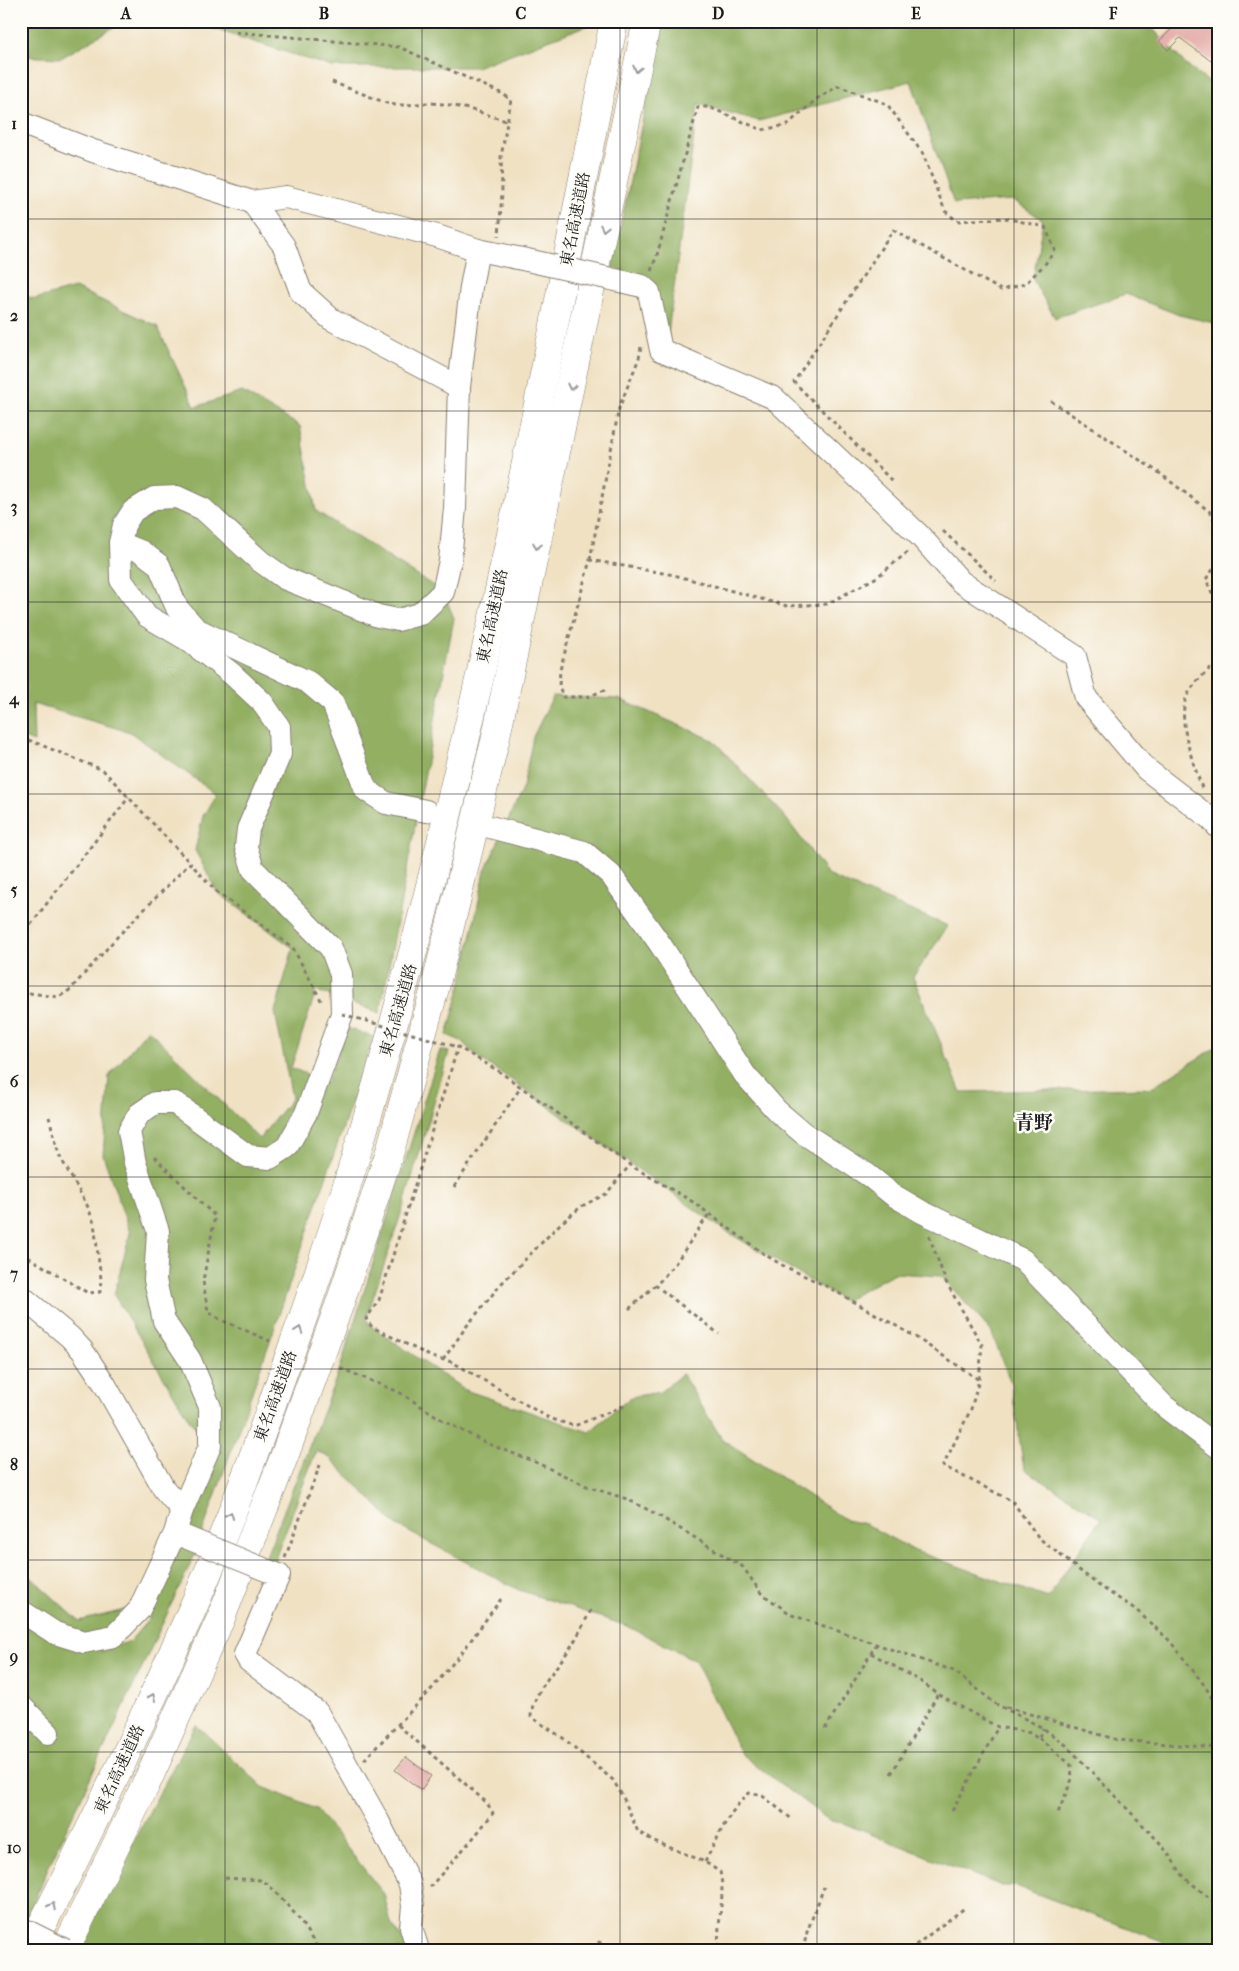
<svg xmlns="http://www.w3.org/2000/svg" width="1239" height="1971" font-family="'IM FELL French Canon','Noto Serif JP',serif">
  <rect width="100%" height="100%" fill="#fdfcf7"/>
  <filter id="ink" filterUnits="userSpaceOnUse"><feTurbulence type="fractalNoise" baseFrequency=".02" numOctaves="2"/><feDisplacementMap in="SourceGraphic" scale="10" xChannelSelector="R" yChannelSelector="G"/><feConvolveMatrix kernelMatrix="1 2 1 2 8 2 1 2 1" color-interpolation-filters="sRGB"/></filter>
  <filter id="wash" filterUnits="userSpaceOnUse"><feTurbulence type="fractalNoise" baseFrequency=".0096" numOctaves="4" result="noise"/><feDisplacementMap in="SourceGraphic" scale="20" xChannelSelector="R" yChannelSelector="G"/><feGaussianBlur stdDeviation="1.12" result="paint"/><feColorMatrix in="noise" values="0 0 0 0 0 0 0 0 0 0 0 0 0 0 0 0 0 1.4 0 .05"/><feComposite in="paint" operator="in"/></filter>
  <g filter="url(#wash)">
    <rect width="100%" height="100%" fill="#f0e1c3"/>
    <!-- forest -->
    <g fill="#92af62" stroke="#57663f">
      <path d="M 21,21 L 124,21 L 61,58 L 21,56 Z"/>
      <path d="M 189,21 L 587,21 L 586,26 L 476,67 L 332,67 Z"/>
      <path d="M 663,21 L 1146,21 L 1185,64 L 1218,89 L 1218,324 L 1179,315 L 1126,294 L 1055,318 L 1033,280 L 1043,220 L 1013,200 L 954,204 L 911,81 L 759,121 L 698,104 L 667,340 L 635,274 L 612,268 Z"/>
      <path d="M 75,288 L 157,326 L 195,407 L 242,392 L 300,426 L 316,511 L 443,592 L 454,618 L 380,1013 L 316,991 L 291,1068 L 327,1082 L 347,1028 L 374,1037 L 270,1341 L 201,1536 L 186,1528 L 210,1446 L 190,1421 L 114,1295 L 130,1233 L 103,1155 L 109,1076 L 148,1029 L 259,1139 L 292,1098 L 275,1012 L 293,948 L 217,892 L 195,850 L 203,816 L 216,794 L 130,732 L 33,704 L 34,742 L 21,737 L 21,295 L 35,299 Z"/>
      <path d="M 553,696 L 619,699 L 713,740 L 785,817 L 829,876 L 948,926 L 913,977 L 961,1092 L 1150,1088 L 1218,1046 L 1218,1950 L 1166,1950 L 1162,1941 L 1016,1886 L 1002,1886 L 843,1823 L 830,1821 L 741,1754 L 695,1660 L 627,1626 L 519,1590 L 396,1525 L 330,1458 L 316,1451 L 273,1564 L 265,1559 L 340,1368 L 440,1050 L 449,1052 L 403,1208 L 366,1319 L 372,1327 L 465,1390 L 589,1432 L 631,1397 L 660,1392 L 682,1374 L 722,1439 L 846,1520 L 865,1524 L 915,1551 L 1048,1598 L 1101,1518 L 1024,1469 L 1011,1384 L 991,1331 L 941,1276 L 894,1273 L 844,1301 L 724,1230 L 500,1072 L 481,1060 L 461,1041 L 447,1035 L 462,981 L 485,871 L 523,787 L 533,737 Z"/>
      <path d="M 180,1544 L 197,1550 L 48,1868 L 25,1922 L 21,1920 L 21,1882 L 25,1864 L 21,1848 L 21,1568 L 79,1621 L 129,1609 L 101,1652 L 130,1641 L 148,1620 Z"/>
      <path d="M 196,1725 L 263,1787 L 316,1809 L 384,1894 L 391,1924 L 411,1950 L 75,1950 Z"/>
    </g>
    <g id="blocks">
      <!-- building -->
      <g fill="#e5adaa">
        <path d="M 1162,21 L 1218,21 L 1218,52 L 1211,61 L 1180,38 L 1168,50 L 1159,41 L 1172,29 Z"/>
        <path d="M 406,1757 L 431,1776 L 421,1790 L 395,1770 Z"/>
      </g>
    </g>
  </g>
  <g filter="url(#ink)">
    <use href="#blocks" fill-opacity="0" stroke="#867e70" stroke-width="1"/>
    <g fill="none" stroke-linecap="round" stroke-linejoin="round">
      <defs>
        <g id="minor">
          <path d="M 21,123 L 93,151 L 252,202 L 284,246 L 301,292 L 331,319 L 459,387"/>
          <path d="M 252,202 L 286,197 L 437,236 L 478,250 L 527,260"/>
          <path d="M 642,286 L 649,292 L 661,350 L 774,398 L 920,536 L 961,582 L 1075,656 L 1086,698 L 1146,769 L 1211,819 L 1218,827"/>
          <path d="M 120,543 L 142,552 L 159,565 L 177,608 L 196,629 L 308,682 L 333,703 L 366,790 L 386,803 L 426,811"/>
          <path d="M 490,827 L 584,852 L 611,875 L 660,944 L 745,1075 L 777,1111 L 803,1133 L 868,1175 L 893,1195 L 922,1212 L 1023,1260 L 1164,1406 L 1218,1447"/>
          <path d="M 21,1296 L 70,1337 L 82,1350 L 104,1383 L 164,1489 L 182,1510"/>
          <path d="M 271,1572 L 279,1575 L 245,1654 L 249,1661 L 317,1712 L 377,1819 L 410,1884 L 413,1906 L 411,1927 L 418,1950"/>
          <path d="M 21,1611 L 55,1633 L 84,1642 L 114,1636 L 139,1610 L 175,1533 L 182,1510 L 210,1446 L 210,1407 L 190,1360 L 164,1321 L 155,1280 L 158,1231 L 135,1163 L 129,1131 L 139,1114 L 155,1103 L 175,1103 L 248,1156 L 270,1158 L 287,1147 L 306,1113 L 342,1014 L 341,974 L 331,948 L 253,869 L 246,847 L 248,829 L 280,754 L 279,727 L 262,702 L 232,674 L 188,640 L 147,616 L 121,580 L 120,543 L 124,525 L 133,511 L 154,498 L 177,497 L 203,509 L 260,561 L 284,578 L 378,616 L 398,620 L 420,614 L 443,592 L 450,561 L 455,508 L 459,387 L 471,287 L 478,250"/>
          <path d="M 21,1706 L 48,1733"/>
        </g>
        <g id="highway">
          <path d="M 29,1950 C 87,1838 141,1725 192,1610 C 226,1533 255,1453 283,1373 C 311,1297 337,1220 360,1142 C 469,775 540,397 614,21"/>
          <path d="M 65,1950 L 146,1784 L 221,1618 L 284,1457 L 341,1300 L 390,1151 L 435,988 L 495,741 L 647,21"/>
        </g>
      </defs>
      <!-- minor casing -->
      <use href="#minor" stroke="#867e70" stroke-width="24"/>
      <!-- highway casing -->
      <use href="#highway" stroke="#867e70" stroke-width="29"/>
      <!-- path -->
      <g stroke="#867e70" stroke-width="3" stroke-dasharray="4 4" stroke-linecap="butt">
        <path d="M 236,32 L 399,47 L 503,94 L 511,100 L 501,157 L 502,192 L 499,236"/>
        <path d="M 332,82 L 389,104 C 403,107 417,103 431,103 C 460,105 480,112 506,121"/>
        <path d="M 651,271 L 657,255 L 698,107 L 709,107 L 762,130 L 787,125 L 818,98 L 838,86 L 887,104 L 923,154 L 945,211 L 957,221 L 1005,218 L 1045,227 L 1055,250 L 1045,264 L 1025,284 L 1001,290 L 893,230 L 794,382 L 893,482"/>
        <path d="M 1051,401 L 1158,472 L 1209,511 L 1218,525"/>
        <path d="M 943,531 L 996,581"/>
        <path d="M 590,560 L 619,408 L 639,358 L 641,347"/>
        <path d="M 1218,563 L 1206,579 L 1218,607"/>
        <path d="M 605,690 L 587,697 L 563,697 L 559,686 L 560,670 L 590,560 L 674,575 L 787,606 L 827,604 L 877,577 L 909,551"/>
        <path d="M 21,737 L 103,770 L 190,863"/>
        <path d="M 1202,788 C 1194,765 1181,732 1184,707 C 1185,690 1206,672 1218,661"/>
        <path d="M 21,937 L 129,797"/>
        <path d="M 21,992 L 59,997 L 71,989 L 118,936 L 190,863 L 217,892 L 293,948 L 322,1002"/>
        <path d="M 154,1157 L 215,1216 L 203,1281 L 208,1312 L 221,1320 L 270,1341"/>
        <path d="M 454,1187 L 521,1087"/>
        <path d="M 929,1236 L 946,1282 L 982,1345 L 979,1380 L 971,1409 L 943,1466 L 1012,1501 L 1039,1538 L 1098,1585 L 1135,1609 L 1170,1641 L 1205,1686 L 1218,1709"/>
        <path d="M 21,1253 L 88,1293 L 100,1292 L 101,1279 L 94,1223 L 87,1205 L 59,1155 L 49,1117"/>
        <path d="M 655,1285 L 719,1334"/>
        <path d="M 629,1309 L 661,1280 L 677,1261 L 709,1214"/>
        <path d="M 443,1360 L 466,1327 L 501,1284 L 560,1224 L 582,1206 L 606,1194 L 630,1165"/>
        <path d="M 340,1368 L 399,1392 L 444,1421 L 486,1443 L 533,1461 L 589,1487 L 627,1499 L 656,1514 L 743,1567 L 761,1593 L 792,1615 L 954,1671 L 996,1704 L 1043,1728 L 1066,1745 L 1161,1844 L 1185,1878 L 1218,1905"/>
        <path d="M 624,1406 L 574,1426 L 549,1418 L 452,1362 L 432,1357 L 372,1327 L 366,1319 L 379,1300 L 458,1047 L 500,1072 L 630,1165 L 693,1202 L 764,1254 L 782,1265 L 828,1287 L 914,1336 L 979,1380"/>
        <path d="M 285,1558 L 320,1465"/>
        <path d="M 591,1610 C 584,1623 578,1636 570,1648 C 558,1667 531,1694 531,1717 L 563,1738 L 613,1780 L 623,1797 L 638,1832 L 654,1841 L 705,1862 L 720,1872 C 726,1897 716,1924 719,1950"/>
        <path d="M 871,1653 L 920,1681 L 938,1694 L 974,1714 L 998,1727 L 1031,1733 L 1038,1739 L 1043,1728"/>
        <path d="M 1006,1707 L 1118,1740 L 1218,1748"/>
        <path d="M 398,1725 L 487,1803 L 493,1813 L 475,1836 L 430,1887"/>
        <path d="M 825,1729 L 876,1645"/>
        <path d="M 1039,1738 L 1071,1765 L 1072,1779 L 1058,1813"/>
        <path d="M 364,1760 L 429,1692 L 463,1651 L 501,1599"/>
        <path d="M 891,1774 L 938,1694"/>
        <path d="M 952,1811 L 998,1727"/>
        <path d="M 705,1862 C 717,1838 729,1811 749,1793 L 760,1794 L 793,1820"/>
        <path d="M 225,1878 L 260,1880 L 268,1884 L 297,1916 L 319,1950"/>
        <path d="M 594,1950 L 599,1942 L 613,1950"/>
        <path d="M 803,1950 L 807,1932 L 824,1887"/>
        <path d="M 909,1950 L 966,1907"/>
      </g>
      <!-- minor -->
      <use href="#minor" stroke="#fff" stroke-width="22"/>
      <!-- highway -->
      <use href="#highway" stroke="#fff" stroke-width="28"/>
      <defs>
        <g id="minor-bridge">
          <path d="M 527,260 L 642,286"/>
          <path d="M 185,1537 L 271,1572"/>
          <path d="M 21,1928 L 65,1950"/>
        </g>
      </defs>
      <!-- minor-bridge casing -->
      <use href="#minor-bridge" stroke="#867e70" stroke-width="24" stroke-linecap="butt"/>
      <!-- path-bridge -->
      <path stroke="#867e70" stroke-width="3" stroke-dasharray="4 4" stroke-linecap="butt" d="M 342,1014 L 458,1047"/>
      <!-- minor-bridge -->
      <use href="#minor-bridge" stroke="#fff" stroke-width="22"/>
    </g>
    <!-- one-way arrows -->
    <defs><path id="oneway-chevron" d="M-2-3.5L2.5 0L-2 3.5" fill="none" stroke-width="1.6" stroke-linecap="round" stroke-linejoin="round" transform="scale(1.25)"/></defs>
    <g stroke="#999">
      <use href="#oneway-chevron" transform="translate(637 69) rotate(102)"/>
      <use href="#oneway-chevron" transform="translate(604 228) rotate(102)"/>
      <use href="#oneway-chevron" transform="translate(571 387) rotate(102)"/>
      <use href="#oneway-chevron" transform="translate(537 546) rotate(102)"/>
      <use href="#oneway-chevron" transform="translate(299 1330) rotate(-70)"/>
      <use href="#oneway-chevron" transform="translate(230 1515) rotate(-68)"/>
      <use href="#oneway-chevron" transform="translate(152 1697) rotate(-66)"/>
      <use href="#oneway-chevron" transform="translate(52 1906) rotate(-63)"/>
    </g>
  </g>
  <!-- grid -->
  <path fill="none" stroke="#1c1c1c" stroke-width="1" stroke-opacity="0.55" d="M 225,21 L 225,1950M 422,21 L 422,1950M 620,21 L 620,1950M 817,21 L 817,1950M 1014,21 L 1014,1950M 21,219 L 1218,219M 21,411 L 1218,411M 21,602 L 1218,602M 21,794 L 1218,794M 21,986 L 1218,986M 21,1177 L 1218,1177M 21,1369 L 1218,1369M 21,1560 L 1218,1560M 21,1752 L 1218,1752"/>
  <g text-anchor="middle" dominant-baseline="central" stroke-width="5" stroke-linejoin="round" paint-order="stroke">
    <!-- street labels -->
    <g font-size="16" fill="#1c1c1c" stroke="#fdfcf7">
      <text transform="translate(575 219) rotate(-79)">東名高速道路</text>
      <text transform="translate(492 616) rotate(-78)">東名高速道路</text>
      <text transform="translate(398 1010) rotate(-74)">東名高速道路</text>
      <text transform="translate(275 1396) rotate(-70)">東名高速道路</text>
      <text transform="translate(119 1769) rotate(-65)">東名高速道路</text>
    </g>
    <!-- quarter labels -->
    <g font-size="19" font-weight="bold" fill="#1c1c1c" stroke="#fdfcf7">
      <text x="1034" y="1123">青野</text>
    </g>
  </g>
  <!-- margin -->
  <rect width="1239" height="1971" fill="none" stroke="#fdfcf7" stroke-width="55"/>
  <rect x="28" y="28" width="1184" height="1916" fill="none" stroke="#1c1c1c" stroke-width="2"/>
  <g font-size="16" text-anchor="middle" font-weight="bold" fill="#1c1c1c">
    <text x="126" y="19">A</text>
    <text x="324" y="19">B</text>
    <text x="521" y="19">C</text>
    <text x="718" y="19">D</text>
    <text x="916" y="19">E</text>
    <text x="1113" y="19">F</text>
    <text x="14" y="129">1</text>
    <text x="14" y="321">2</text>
    <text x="14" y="512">3</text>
    <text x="14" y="704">4</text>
    <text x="14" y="895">5</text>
    <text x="14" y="1087">6</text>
    <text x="14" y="1279">7</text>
    <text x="14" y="1470">8</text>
    <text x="14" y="1662">9</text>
    <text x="14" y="1853">10</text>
  </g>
</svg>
